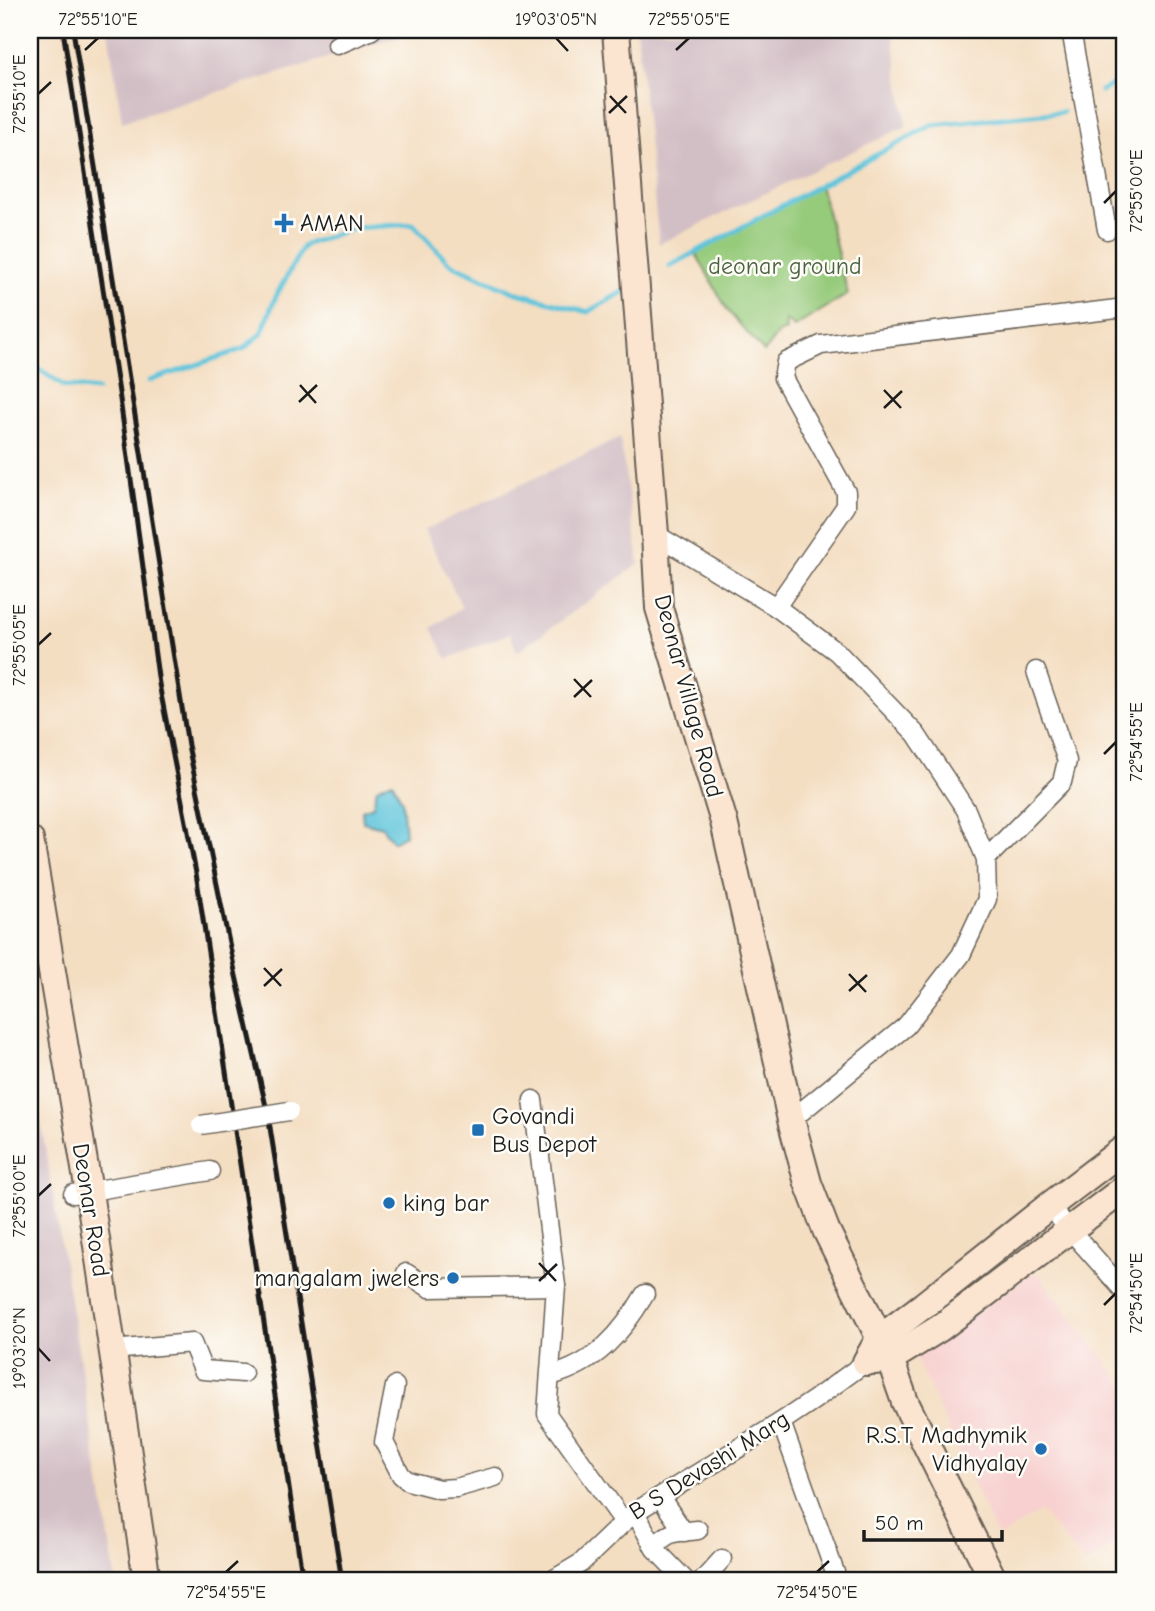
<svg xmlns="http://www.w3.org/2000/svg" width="1155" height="1611" font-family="'Comic Neue',sans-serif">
  <rect width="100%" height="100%" fill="#fdfcf7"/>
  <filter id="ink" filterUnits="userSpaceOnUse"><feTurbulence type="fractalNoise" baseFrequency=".0143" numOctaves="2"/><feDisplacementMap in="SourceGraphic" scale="14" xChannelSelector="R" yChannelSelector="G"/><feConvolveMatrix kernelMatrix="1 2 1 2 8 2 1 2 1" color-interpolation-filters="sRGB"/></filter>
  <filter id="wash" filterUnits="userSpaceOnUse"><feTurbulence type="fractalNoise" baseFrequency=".00686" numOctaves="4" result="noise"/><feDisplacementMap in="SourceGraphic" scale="28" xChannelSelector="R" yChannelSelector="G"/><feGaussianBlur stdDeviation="1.57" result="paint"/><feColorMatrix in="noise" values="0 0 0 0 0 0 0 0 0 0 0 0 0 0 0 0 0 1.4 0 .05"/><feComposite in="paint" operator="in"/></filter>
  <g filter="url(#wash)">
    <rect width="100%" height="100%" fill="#f4dec2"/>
    <!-- built -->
    <path fill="#f7d0cf" d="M 1036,1271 L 1125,1387 L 1125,1537 L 1086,1565 L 1041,1511 L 998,1538 L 915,1356 Z"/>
    <!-- industrial -->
    <g fill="#d2bec5">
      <path d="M 108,30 L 417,30 L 122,122 Z"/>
      <path d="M 637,30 L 892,30 L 906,126 L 659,244 Z"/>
      <path d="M 620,438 L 639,564 L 517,652 L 510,633 L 447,659 L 432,628 L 462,607 L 424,530 Z"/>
      <path d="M 30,1055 L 116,1581 L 30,1581 Z"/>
    </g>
    <!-- green -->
    <path fill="#97cb7c" stroke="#5a744c" stroke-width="2" d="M 820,184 L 848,294 L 794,327 L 785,320 L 786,330 L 778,333 L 764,352 L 728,311 L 695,252 Z"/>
    <!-- water -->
    <path fill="#5ec5db" stroke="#3d707c" stroke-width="2" d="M 392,781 L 402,801 L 405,835 L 393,842 L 382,827 L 363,822 L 362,810 L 373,806 L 377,788 Z"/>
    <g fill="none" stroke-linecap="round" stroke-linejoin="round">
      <!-- stream -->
      <g stroke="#5ec5db" stroke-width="5">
        <path d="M 1101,91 L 1125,77"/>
        <path d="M 670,266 L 932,125 L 1063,112"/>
        <path d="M 30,363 L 64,386 L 97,390"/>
        <path d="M 149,381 L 243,349 L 261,334 L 276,296 L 304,245 L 354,228 L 413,224 L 449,263 L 514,292 L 588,312 L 628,289"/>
      </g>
    </g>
  </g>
  <g filter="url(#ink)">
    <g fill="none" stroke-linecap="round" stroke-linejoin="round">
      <defs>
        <g id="street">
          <path d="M 1071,30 L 1107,230"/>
          <path d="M 337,45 L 372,30"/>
          <path d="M 655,534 L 776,607 L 837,652 L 916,734 L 966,810 L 986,859 L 987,899 L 961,955 L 906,1026 L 791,1120"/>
          <path d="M 776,607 L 846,506 L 846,492 L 783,378 L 786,362 L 821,345 L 1125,308"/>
          <path d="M 986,859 L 1062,782 L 1067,761 L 1036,671"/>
          <path d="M 533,1100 L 556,1286 L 547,1414 L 624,1522 L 635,1512 L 781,1422 L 814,1400 L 866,1362"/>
          <path d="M 73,1194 L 210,1171"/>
          <path d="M 1049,1206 L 1125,1292"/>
          <path d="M 406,1273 L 430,1288 L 556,1286"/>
          <path d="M 112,1350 L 192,1343 L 203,1370 L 243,1373"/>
          <path d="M 550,1376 C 596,1364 622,1333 645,1294"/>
          <path d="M 395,1386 L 384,1442 L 401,1475 L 408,1481 L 439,1489 L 456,1488 L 495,1477"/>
          <path d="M 781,1422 L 838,1581"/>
          <path d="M 660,1497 L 684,1532"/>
          <path d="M 635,1512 L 655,1549 L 686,1581"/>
          <path d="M 654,1547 C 671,1529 675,1533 698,1530"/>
          <path d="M 551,1581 L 581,1563 L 624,1522"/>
          <path d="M 702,1581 L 722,1559"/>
        </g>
        <g id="secondary">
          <path d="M 616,30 L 655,534 L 659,608 L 724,822 L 791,1120 L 808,1183 L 826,1230 L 890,1359 L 905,1402 L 994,1581"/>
          <path d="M 30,840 L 89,1192 L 147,1581"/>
          <path d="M 874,1361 L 890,1359 L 940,1328 L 1125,1188"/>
          <path d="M 866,1362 L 879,1339 L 924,1305 L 1049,1206 L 1125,1148"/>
        </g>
      </defs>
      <!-- street casing -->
      <use href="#street" stroke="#686056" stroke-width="21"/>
      <!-- secondary casing -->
      <use href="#secondary" stroke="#686056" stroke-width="30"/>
      <!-- street -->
      <use href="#street" stroke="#fff" stroke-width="18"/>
      <!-- secondary -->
      <use href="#secondary" stroke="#fce5d0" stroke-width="26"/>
      <!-- rail -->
      <g stroke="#1c1c1c" stroke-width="5">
        <path d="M 63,30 L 120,399 L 159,684 L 196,873 L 303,1581"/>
        <path d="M 73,30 L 188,745 L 236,976 L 268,1115 L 342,1581"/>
      </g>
      <defs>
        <path id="street-bridge" d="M 201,1125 L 289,1111"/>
      </defs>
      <!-- street-bridge casing -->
      <use href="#street-bridge" stroke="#686056" stroke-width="21" stroke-linecap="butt"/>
      <!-- street-bridge -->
      <use href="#street-bridge" stroke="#fff" stroke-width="18"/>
    </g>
  </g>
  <!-- ticks -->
  <path fill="none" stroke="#1c1c1c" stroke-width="2.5" d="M 556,38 L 568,51M 85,50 L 98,38M 676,50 L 689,38M 38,94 L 51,82M 610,96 L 626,113M 609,113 L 627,96M 1104,203 L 1116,191M 300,385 L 316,403M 884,390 L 901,408M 299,402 L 317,385M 884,408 L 902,391M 38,645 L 51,633M 574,679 L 591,697M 574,697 L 592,680M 1104,754 L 1116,742M 264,968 L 281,986M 849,974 L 866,992M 264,986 L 282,969M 849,991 L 867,975M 38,1196 L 51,1184M 539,1263 L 556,1281M 539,1281 L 557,1264M 1104,1305 L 1116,1293M 38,1348 L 50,1361M 226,1572 L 238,1561M 817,1572 L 829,1561"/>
  <!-- markers -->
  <g fill="#1f6fb2" stroke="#fdfcf7" stroke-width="2.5">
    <path d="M280.5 212.5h7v7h7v7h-7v7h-7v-7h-7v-7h7z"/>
    <rect x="471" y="1123" width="14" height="14" rx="3.5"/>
    <circle cx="389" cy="1203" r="7"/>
    <circle cx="453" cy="1278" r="7"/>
    <circle cx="1041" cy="1449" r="7"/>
  </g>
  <g text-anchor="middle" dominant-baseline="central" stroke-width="5" stroke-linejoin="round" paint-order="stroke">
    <!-- poi labels -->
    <g font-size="24" fill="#1c1c1c" stroke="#fdfcf7" text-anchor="start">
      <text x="300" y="223">AMAN</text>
      <text x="492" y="1116">Govandi<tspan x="492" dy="28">Bus Depot</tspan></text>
      <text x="403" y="1203">king bar</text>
      <text x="439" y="1278" text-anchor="end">mangalam jwelers</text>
      <text x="1027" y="1435" text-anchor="end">R.S.T Madhymik<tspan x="1027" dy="28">Vidhyalay</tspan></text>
    </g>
    <!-- park labels -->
    <g font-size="24" fill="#4d6242" stroke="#fdfcf7">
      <text x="785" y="266">deonar ground</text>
    </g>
    <!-- street labels -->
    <g font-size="24" fill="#1c1c1c" stroke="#fdfcf7">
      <text transform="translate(689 696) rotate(75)">Deonar Village Road</text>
      <text transform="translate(91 1210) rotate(81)">Deonar Road</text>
      <text transform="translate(709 1465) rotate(-32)">B S Devashi Marg</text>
    </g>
  </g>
  <!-- margin -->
  <rect width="1155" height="1611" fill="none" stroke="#fdfcf7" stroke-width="77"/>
  <!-- scale -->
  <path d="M864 1530v10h138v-10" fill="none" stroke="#1c1c1c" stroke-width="3.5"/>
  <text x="875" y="1530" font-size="21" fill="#1c1c1c" stroke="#fdfcf7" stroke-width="5" paint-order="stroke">50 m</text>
  <rect x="38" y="38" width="1078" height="1534" fill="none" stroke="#1c1c1c" stroke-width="2.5"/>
  <g font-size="18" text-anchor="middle" fill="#1c1c1c">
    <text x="98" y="25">72°55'10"E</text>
    <text x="556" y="25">19°03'05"N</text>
    <text x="689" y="25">72°55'05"E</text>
    <text transform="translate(19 94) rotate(-90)" y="6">72°55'10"E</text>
    <text transform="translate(1136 191) rotate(-90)" y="6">72°55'00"E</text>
    <text transform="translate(19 645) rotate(-90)" y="6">72°55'05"E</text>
    <text transform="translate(1136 742) rotate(-90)" y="6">72°54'55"E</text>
    <text transform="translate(19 1196) rotate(-90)" y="6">72°55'00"E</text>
    <text transform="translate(1136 1293) rotate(-90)" y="6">72°54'50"E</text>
    <text transform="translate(19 1348) rotate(-90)" y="6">19°03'20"N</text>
    <text x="226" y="1598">72°54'55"E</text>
    <text x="817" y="1598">72°54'50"E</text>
  </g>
</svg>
